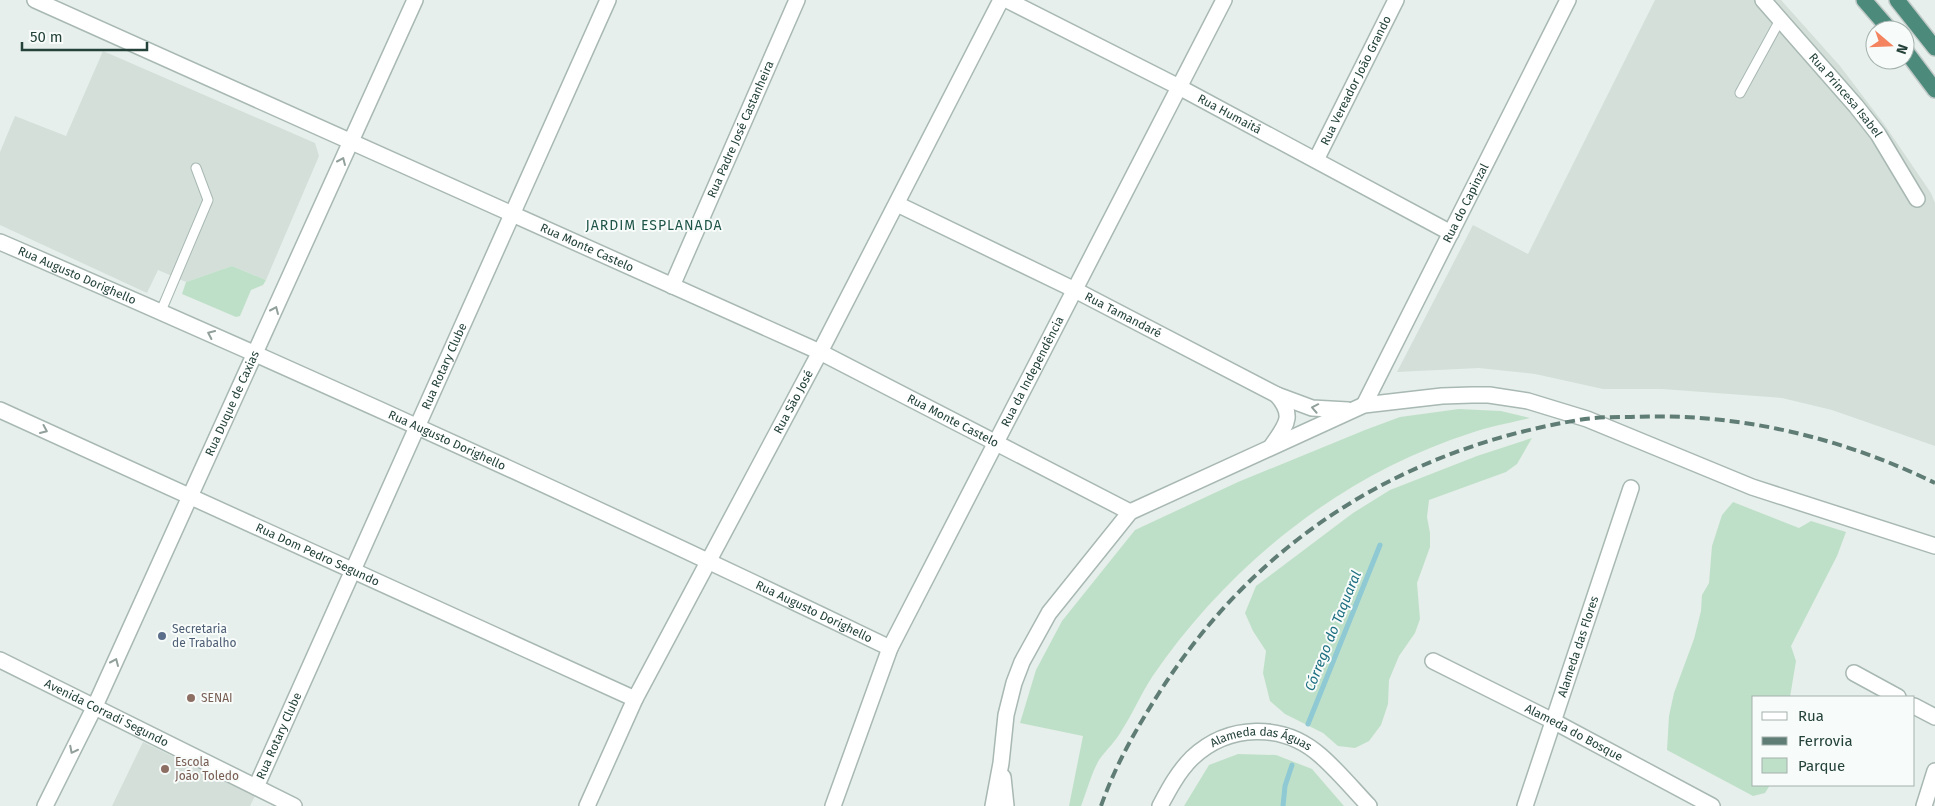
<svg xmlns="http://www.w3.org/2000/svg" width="1935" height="806" font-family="'Fira Sans',sans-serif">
  <rect width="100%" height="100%" fill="#e6efeb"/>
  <!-- built -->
  <g fill="#d4dfda">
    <path d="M 1655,0 L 1781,0 L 1840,66 L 1884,124 L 1931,193 L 1935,203 L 1935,446 L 1832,410 L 1782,398 L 1662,389 L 1603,389 L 1535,374 L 1479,368 L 1397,372 L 1473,225 L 1528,254 Z"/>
    <path d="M 103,51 L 315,143 L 319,156 L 266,280 L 232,266 L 186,282 L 158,270 L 147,293 L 0,225 L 0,152 L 15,116 L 66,136 Z"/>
    <path d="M 143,742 L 255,796 L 250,806 L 112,806 Z"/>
  </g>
  <!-- green -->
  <g fill="#bfe0c8">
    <path d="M 232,266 L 266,280 L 263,285 L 251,290 L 240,316 L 236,317 L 182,294 L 186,282 Z"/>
    <path d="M 1459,409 L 1501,411 L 1530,418 C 1510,423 1490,426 1471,433 C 1340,475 1229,565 1152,677 C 1141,694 1133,713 1122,730 C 1116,741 1106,750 1099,760 C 1091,774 1087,791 1081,806 L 1069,806 L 1083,736 L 1020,723 L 1036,670 L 1062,621 L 1135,530 L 1238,482 L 1365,430 L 1400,417 Z"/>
    <path d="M 1532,438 L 1517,464 L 1506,472 L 1429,500 L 1427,517 L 1430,533 L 1430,547 L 1417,583 L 1420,619 L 1415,633 L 1399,656 L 1389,680 L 1388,704 L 1381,725 L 1369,741 L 1355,748 L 1338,746 L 1323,733 L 1285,714 L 1270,701 L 1263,673 L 1266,651 L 1253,631 L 1245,613 L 1256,586 L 1353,513 L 1390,490 L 1477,456 Z"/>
    <path d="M 1733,502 L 1799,528 L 1811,521 L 1846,532 L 1837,556 L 1791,646 L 1796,661 L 1790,697 L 1754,697 L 1754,785 L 1770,785 L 1765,793 L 1753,796 L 1667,750 L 1669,716 L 1674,693 L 1694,639 L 1701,611 L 1702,595 L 1709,583 L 1712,546 L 1722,515 Z"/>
    <path d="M 1238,754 L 1276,755 L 1312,769 L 1344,806 L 1184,806 L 1209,765 Z"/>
  </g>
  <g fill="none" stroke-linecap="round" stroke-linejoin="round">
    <!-- stream -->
    <g stroke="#8ec9d4" stroke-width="5">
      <path d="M 1308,724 L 1380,545"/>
      <path d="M 1283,806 L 1285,786 L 1292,765"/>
    </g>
    <defs>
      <g id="service">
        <path d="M 1740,93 L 1780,20"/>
        <path d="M 161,311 L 208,200 L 196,168"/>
      </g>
      <g id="minor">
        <path id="s1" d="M 35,0 L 820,352 L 1130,512"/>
        <path id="s2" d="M 1007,0 L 1179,87 L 1451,233"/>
        <path id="s3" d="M 1763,0 L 1856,106 L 1878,134 L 1917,199"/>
        <path id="s4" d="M 1316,160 L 1396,0"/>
        <path id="s5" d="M 897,204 L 1075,290 L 1277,395 L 1312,408 L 1348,410"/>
        <path id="s6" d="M 0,242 C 299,371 596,506 890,648"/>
        <path id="s7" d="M 672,286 L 797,0"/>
        <path id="s8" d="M 1364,405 L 1568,0"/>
        <path id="s9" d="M 0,410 L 635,699"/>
        <path d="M 1271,447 C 1285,426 1296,417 1277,395"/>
        <path id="s10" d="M 1433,661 L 1553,721 L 1712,806"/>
        <path d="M 1854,673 L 1898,697"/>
        <path d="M 1914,706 L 1935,717"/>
        <path d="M 1003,777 L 1006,806"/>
        <path id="s11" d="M 256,787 L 608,0"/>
        <path id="s12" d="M 45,806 L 95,706 L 415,0"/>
        <path id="s13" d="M 833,806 L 890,648 L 1224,0"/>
        <path d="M 993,806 L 1001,763 L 1006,715 L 1014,683 L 1022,662 L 1049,613 L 1130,512 L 1364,405 L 1442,396 L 1472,395 L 1489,395 L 1528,401 L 1587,419 L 1752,487 L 1935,546"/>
        <path id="s14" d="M 1160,806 C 1169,789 1178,772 1192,758 C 1228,724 1283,722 1321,756 C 1338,771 1353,789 1369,806"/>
        <path id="s15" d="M 1525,806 L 1631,488"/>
        <path d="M 1924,806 L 1935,771"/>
      </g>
      <g id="tertiary">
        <path id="s16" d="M 0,660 L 294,806"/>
        <path id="s17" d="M 587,806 L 635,699 L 820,352 L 1001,0"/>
      </g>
      <g id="trunk">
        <path d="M 1864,0 L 1890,30"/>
        <path d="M 1897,0 L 1935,48"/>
        <path d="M 1905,50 L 1935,90"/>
      </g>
    </defs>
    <!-- service casing -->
    <use href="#service" stroke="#a8b8b2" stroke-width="11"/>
    <!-- minor casing -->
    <use href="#minor" stroke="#a8b8b2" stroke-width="18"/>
    <!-- tertiary casing -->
    <use href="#tertiary" stroke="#a8b8b2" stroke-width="18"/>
    <!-- trunk casing -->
    <use href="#trunk" stroke="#c2cac8" stroke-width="18"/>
    <!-- service -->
    <use href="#service" stroke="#fff" stroke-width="9"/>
    <!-- minor -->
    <use href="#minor" stroke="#fff" stroke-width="15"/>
    <!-- tertiary -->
    <use href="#tertiary" stroke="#fff" stroke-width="15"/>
    <!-- trunk -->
    <use href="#trunk" stroke="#4c8a7c" stroke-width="15"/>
    <!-- rail -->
    <path stroke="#5f7d75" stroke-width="4" stroke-dasharray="10 5" stroke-linecap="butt" d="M 1101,806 C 1115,766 1136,729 1159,693 C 1257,539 1405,447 1585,419 C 1600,417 1616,417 1631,417 C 1736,412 1841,437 1935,483"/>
  </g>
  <!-- one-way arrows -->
  <defs><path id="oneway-chevron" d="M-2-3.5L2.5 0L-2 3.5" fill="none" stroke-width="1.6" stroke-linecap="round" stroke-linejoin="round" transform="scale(1.25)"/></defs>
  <g stroke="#92a09c">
    <use href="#oneway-chevron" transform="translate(342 161) rotate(-66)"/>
    <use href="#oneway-chevron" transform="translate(275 310) rotate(-66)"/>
    <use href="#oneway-chevron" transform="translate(211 334) rotate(-155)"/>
    <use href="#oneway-chevron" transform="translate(1315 408) rotate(-169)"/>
    <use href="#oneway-chevron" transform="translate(44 430) rotate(24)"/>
    <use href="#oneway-chevron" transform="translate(115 662) rotate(-66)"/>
    <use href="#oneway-chevron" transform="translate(73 750) rotate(117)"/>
  </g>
  <!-- markers -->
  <circle fill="#5c6f8a" stroke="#f7fbf9" stroke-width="2" cx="162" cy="636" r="5"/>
  <g fill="#8d6e63" stroke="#f7fbf9" stroke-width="2">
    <circle cx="191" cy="698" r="5"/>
    <circle cx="165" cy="769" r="5"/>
  </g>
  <g text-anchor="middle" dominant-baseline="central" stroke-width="4" stroke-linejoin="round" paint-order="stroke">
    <!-- street labels -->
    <g font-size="12" fill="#24423a" stroke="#f7fbf9">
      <text stroke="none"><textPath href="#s4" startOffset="89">Rua Vereador João Grando</textPath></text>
      <text stroke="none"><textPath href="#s3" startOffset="126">Rua Princesa Isabel</textPath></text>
      <text stroke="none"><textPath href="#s2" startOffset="250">Rua Humaitá</textPath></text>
      <text stroke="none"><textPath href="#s7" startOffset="171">Rua Padre José Castanheira</textPath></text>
      <text stroke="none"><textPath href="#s8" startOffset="226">Rua do Capinzal</textPath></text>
      <text stroke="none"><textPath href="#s1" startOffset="605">Rua Monte Castelo</textPath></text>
      <text stroke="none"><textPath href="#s6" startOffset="84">Rua Augusto Dorighello</textPath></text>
      <text stroke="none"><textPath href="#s5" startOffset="252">Rua Tamandaré</textPath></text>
      <text stroke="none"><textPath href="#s11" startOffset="461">Rua Rotary Clube</textPath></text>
      <text stroke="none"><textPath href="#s13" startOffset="479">Rua da Independência</textPath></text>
      <text stroke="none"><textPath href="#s17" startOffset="454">Rua São José</textPath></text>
      <text stroke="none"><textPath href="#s12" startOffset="444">Rua Duque de Caxias</textPath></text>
      <text stroke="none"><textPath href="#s1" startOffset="1010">Rua Monte Castelo</textPath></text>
      <text stroke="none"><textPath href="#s6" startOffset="489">Rua Augusto Dorighello</textPath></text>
      <text stroke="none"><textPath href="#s9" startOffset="349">Rua Dom Pedro Segundo</textPath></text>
      <text stroke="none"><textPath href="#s6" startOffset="894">Rua Augusto Dorighello</textPath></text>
      <text stroke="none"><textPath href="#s15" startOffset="168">Alameda das Flores</textPath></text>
      <text stroke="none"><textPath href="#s16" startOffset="119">Avenida Corradi Segundo</textPath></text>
      <text stroke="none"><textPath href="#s10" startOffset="158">Alameda do Bosque</textPath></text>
      <text stroke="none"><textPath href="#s11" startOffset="56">Rua Rotary Clube</textPath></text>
      <text stroke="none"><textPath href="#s14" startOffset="134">Alameda das Águas</textPath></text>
    </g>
    <!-- service labels -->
    <g font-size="12" fill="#4e5e75" stroke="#f7fbf9" text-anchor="start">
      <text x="172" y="629">Secretaria<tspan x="172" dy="14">de Trabalho</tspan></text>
    </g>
    <!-- education labels -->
    <g font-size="12" fill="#785e54" stroke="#f7fbf9" text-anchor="start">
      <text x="201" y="698">SENAI</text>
      <text x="175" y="762">Escola<tspan x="175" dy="14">João Toledo</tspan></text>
    </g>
    <!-- neighbourhood labels -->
    <g font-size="14" letter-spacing="1" fill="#1f5548" stroke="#f7fbf9">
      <text x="654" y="225">JARDIM ESPLANADA</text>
    </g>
    <!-- water labels -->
    <g font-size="14" font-style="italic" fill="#1c6f80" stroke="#f7fbf9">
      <text transform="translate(1333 631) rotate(-68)">Córrego do Taquaral</text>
    </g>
  </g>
  <!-- legend -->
  <rect x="1752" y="696" width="162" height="90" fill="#f7fbf9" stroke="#a3b1ad"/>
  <rect x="1762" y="712" width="25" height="8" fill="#ffffff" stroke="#a3b1ad"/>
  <text x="1798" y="721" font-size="15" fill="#24423a">Rua</text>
  <rect x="1762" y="737" width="25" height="8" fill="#5f7d75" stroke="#a3b1ad"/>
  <text x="1798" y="746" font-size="15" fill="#24423a">Ferrovia</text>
  <rect x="1762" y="758" width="25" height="15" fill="#bfe0c8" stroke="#a3b1ad"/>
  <text x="1798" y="771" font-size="15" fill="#24423a">Parque</text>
  <!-- north arrow -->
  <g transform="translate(1890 45) rotate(109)"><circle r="24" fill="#f7fbf9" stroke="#a3b1ad"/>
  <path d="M0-4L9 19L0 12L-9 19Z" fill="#f4845f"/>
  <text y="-8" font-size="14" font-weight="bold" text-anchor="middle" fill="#24423a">N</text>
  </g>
  <!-- scale -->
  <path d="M22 42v8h125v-8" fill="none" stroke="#24423a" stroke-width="2.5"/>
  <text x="30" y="42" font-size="15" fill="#24423a" stroke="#f7fbf9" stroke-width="4" paint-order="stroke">50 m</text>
</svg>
